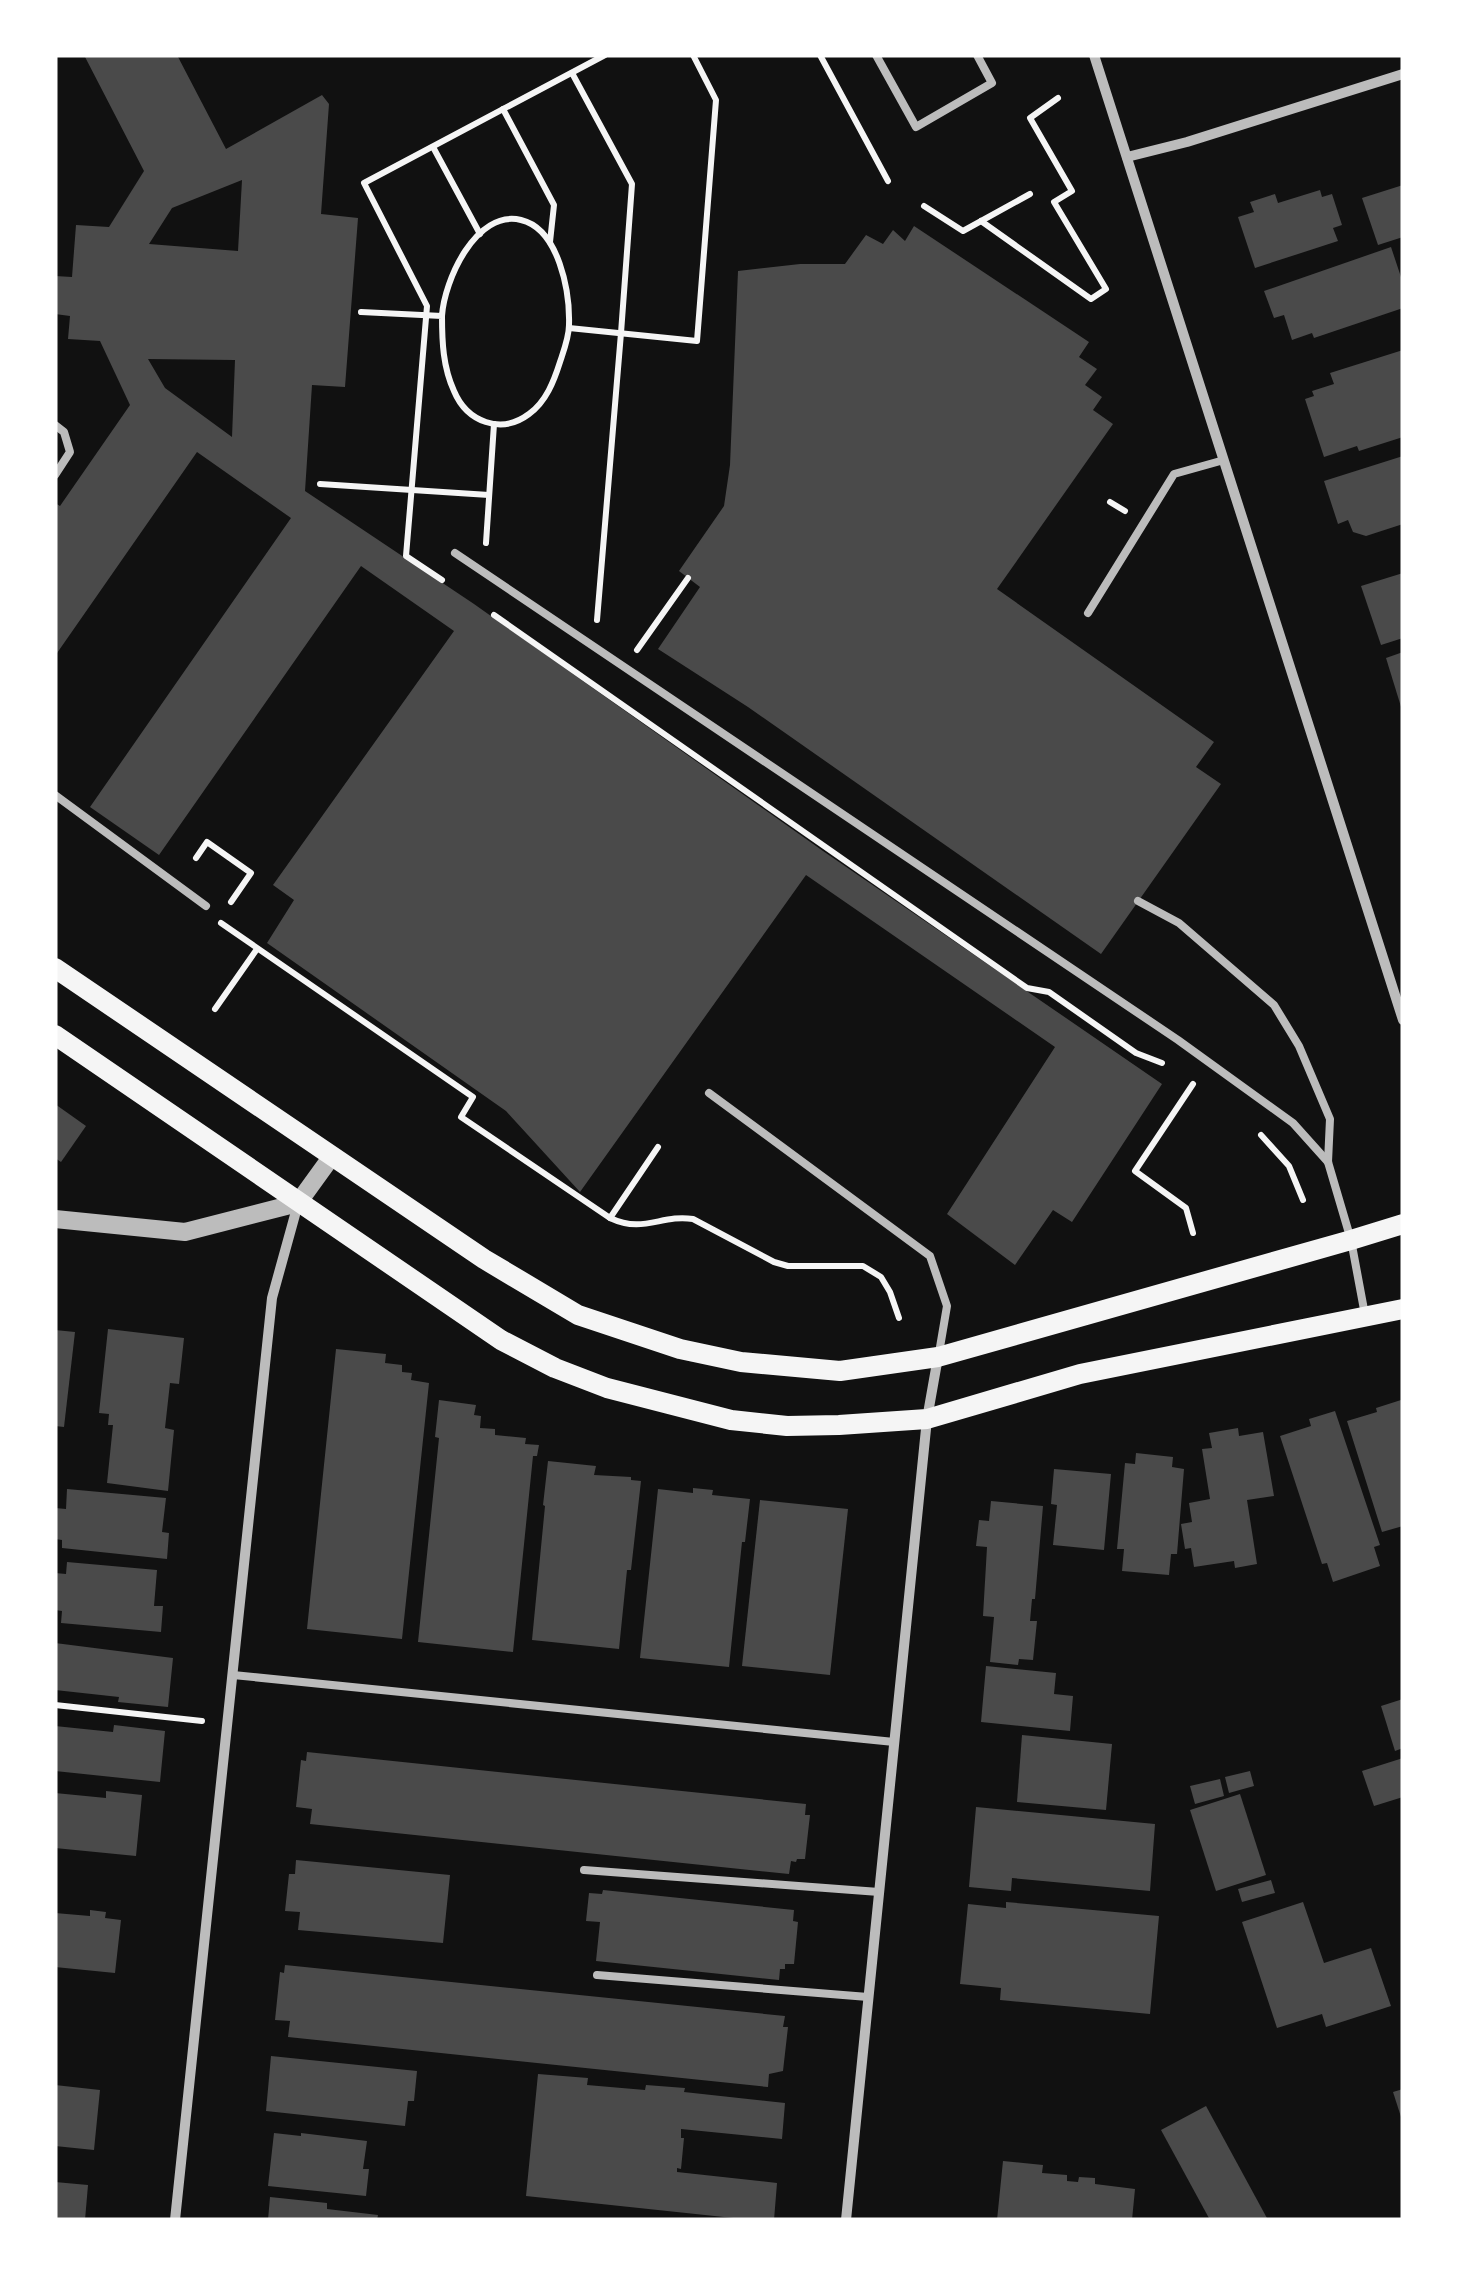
<svg xmlns="http://www.w3.org/2000/svg" width="1458" height="2275" font-family="Raleway,sans-serif">
  <rect width="100%" height="100%" fill="#111"/>
  <!-- building -->
  <g fill="#4a4a4a" fill-rule="evenodd">
    <path d="M 84,55 L 177,55 L 226,149 L 322,95 L 329,104 L 321,214 L 358,218 L 345,387 L 312,385 L 305,491 L 474,604 L 823,851 L 1162,1084 L 1072,1222 L 1053,1210 L 1015,1265 L 947,1214 L 1055,1047 L 806,875 L 580,1192 L 506,1111 L 267,943 L 294,900 L 273,885 L 454,631 L 361,566 L 159,855 L 90,807 L 291,518 L 197,452 L 55,656 L 55,503 L 60,506 L 130,405 L 100,341 L 68,339 L 70,316 L 55,314 L 55,276 L 72,277 L 76,225 L 109,227 L 144,171 ZM 242,180 L 238,251 L 149,244 L 172,208 ZM 148,359 L 235,360 L 232,437 L 165,388 Z"/>
    <path d="M 1403,185 L 1403,237 L 1378,245 L 1362,198 Z"/>
    <path d="M 1320,190 L 1322,197 L 1332,194 L 1342,225 L 1333,228 L 1338,241 L 1255,268 L 1238,217 L 1254,212 L 1250,202 L 1275,194 L 1278,203 Z"/>
    <path d="M 914,226 L 1089,342 L 1079,357 L 1097,369 L 1085,385 L 1102,397 L 1093,410 L 1113,424 L 997,589 L 1214,742 L 1196,767 L 1221,784 L 1101,954 L 748,707 L 658,649 L 700,587 L 679,571 L 724,506 L 730,465 L 738,271 L 800,264 L 845,264 L 866,235 L 883,244 L 893,230 L 905,241 Z"/>
    <path d="M 1391,247 L 1403,283 L 1403,308 L 1314,338 L 1312,333 L 1292,340 L 1284,315 L 1274,318 L 1264,291 Z"/>
    <path d="M 1403,350 L 1403,437 L 1359,451 L 1357,446 L 1324,457 L 1305,399 L 1314,396 L 1312,391 L 1334,384 L 1330,373 Z"/>
    <path d="M 1403,456 L 1403,524 L 1366,536 L 1353,532 L 1348,520 L 1338,524 L 1324,481 Z"/>
    <path d="M 1403,573 L 1403,638 L 1381,645 L 1361,586 Z"/>
    <path d="M 1403,652 L 1403,709 L 1402,710 L 1386,658 Z"/>
    <path d="M 55,1104 L 86,1126 L 61,1162 L 55,1158 Z"/>
    <path d="M 108,1329 L 184,1338 L 179,1384 L 170,1383 L 165,1428 L 174,1430 L 168,1491 L 107,1483 L 113,1425 L 108,1425 L 109,1414 L 99,1413 Z"/>
    <path d="M 55,1330 L 75,1332 L 64,1427 L 55,1426 Z"/>
    <path d="M 336,1349 L 386,1354 L 385,1363 L 402,1365 L 402,1372 L 412,1373 L 411,1380 L 429,1383 L 402,1639 L 307,1629 Z"/>
    <path d="M 439,1400 L 476,1405 L 474,1415 L 481,1416 L 480,1428 L 495,1429 L 495,1435 L 526,1438 L 525,1444 L 539,1445 L 537,1456 L 533,1456 L 513,1652 L 418,1642 L 439,1438 L 435,1437 Z"/>
    <path d="M 1401,1400 L 1403,1526 L 1382,1532 L 1347,1421 L 1377,1412 L 1376,1408 Z"/>
    <path d="M 1335,1411 L 1380,1545 L 1374,1547 L 1380,1566 L 1333,1582 L 1327,1563 L 1322,1564 L 1280,1436 L 1311,1426 L 1309,1419 Z"/>
    <path d="M 1238,1428 L 1239,1436 L 1263,1432 L 1274,1496 L 1247,1500 L 1257,1564 L 1235,1568 L 1234,1561 L 1194,1567 L 1191,1548 L 1185,1549 L 1181,1524 L 1192,1522 L 1189,1503 L 1210,1499 L 1202,1449 L 1212,1448 L 1209,1433 Z"/>
    <path d="M 1136,1453 L 1173,1457 L 1172,1467 L 1184,1469 L 1177,1554 L 1171,1554 L 1169,1575 L 1122,1571 L 1124,1549 L 1117,1549 L 1125,1463 L 1135,1464 Z"/>
    <path d="M 548,1461 L 596,1466 L 594,1475 L 631,1477 L 631,1480 L 641,1481 L 631,1570 L 627,1570 L 619,1649 L 532,1640 L 545,1506 L 543,1505 Z"/>
    <path d="M 1054,1469 L 1111,1474 L 1104,1550 L 1053,1545 L 1057,1505 L 1051,1504 Z"/>
    <path d="M 693,1488 L 713,1490 L 712,1495 L 750,1499 L 745,1542 L 742,1542 L 729,1667 L 640,1658 L 658,1489 L 693,1493 Z"/>
    <path d="M 67,1489 L 166,1498 L 162,1532 L 169,1533 L 167,1559 L 62,1548 L 62,1540 L 55,1539 L 55,1508 L 66,1509 Z"/>
    <path d="M 760,1500 L 848,1509 L 830,1675 L 742,1666 Z"/>
    <path d="M 991,1501 L 1043,1506 L 1035,1599 L 1032,1599 L 1030,1621 L 1037,1621 L 1033,1660 L 1019,1659 L 1018,1665 L 990,1662 L 994,1617 L 983,1616 L 987,1547 L 976,1546 L 979,1520 L 989,1521 Z"/>
    <path d="M 67,1562 L 157,1570 L 154,1606 L 163,1606 L 161,1632 L 61,1623 L 62,1611 L 55,1610 L 55,1573 L 66,1574 Z"/>
    <path d="M 55,1643 L 173,1658 L 168,1707 L 118,1702 L 119,1697 L 55,1690 Z"/>
    <path d="M 986,1666 L 1056,1673 L 1054,1694 L 1073,1696 L 1070,1731 L 981,1722 Z"/>
    <path d="M 1403,1699 L 1403,1748 L 1395,1751 L 1381,1706 Z"/>
    <path d="M 114,1725 L 165,1731 L 160,1782 L 55,1771 L 55,1726 L 113,1732 Z"/>
    <path d="M 1022,1735 L 1112,1744 L 1106,1810 L 1017,1802 Z"/>
    <path d="M 307,1752 L 806,1804 L 805,1815 L 810,1815 L 805,1859 L 797,1859 L 796,1862 L 791,1861 L 789,1874 L 310,1824 L 312,1809 L 296,1807 L 301,1760 L 306,1761 Z"/>
    <path d="M 1403,1758 L 1403,1797 L 1374,1806 L 1362,1771 Z"/>
    <path d="M 1250,1771 L 1254,1786 L 1229,1793 L 1225,1777 Z"/>
    <path d="M 1220,1779 L 1224,1796 L 1195,1804 L 1190,1786 Z"/>
    <path d="M 106,1791 L 142,1795 L 136,1856 L 55,1848 L 55,1793 L 106,1798 Z"/>
    <path d="M 1240,1794 L 1266,1875 L 1216,1891 L 1190,1810 Z"/>
    <path d="M 976,1807 L 1155,1824 L 1150,1891 L 1012,1878 L 1011,1891 L 969,1887 Z"/>
    <path d="M 296,1860 L 450,1875 L 443,1943 L 298,1930 L 300,1912 L 285,1911 L 289,1874 L 295,1874 Z"/>
    <path d="M 1271,1880 L 1275,1893 L 1242,1902 L 1238,1889 Z"/>
    <path d="M 603,1890 L 794,1910 L 793,1921 L 798,1922 L 794,1964 L 785,1964 L 785,1969 L 780,1969 L 779,1980 L 596,1961 L 600,1922 L 586,1921 L 589,1893 L 602,1894 Z"/>
    <path d="M 1006,1902 L 1159,1916 L 1150,2014 L 1000,2000 L 1001,1988 L 960,1984 L 968,1904 L 1006,1908 Z"/>
    <path d="M 1303,1902 L 1324,1963 L 1371,1948 L 1391,2006 L 1326,2027 L 1322,2014 L 1277,2028 L 1242,1922 Z"/>
    <path d="M 90,1910 L 106,1912 L 105,1918 L 121,1920 L 115,1973 L 55,1967 L 55,1913 L 90,1916 Z"/>
    <path d="M 285,1965 L 785,2016 L 783,2027 L 788,2027 L 783,2071 L 769,2074 L 768,2087 L 288,2037 L 290,2021 L 275,2020 L 280,1972 L 284,1973 Z"/>
    <path d="M 271,2056 L 417,2071 L 414,2101 L 408,2101 L 405,2126 L 266,2111 Z"/>
    <path d="M 538,2074 L 588,2078 L 587,2085 L 645,2090 L 646,2085 L 685,2088 L 684,2092 L 785,2103 L 782,2139 L 681,2129 L 681,2138 L 684,2138 L 681,2169 L 677,2168 L 677,2172 L 777,2183 L 774,2220 L 752,2220 L 526,2196 Z"/>
    <path d="M 55,2085 L 100,2090 L 94,2150 L 55,2146 Z"/>
    <path d="M 1403,2089 L 1403,2120 L 1402,2120 L 1393,2092 Z"/>
    <path d="M 1206,2106 L 1268,2220 L 1210,2220 L 1161,2130 Z"/>
    <path d="M 274,2133 L 301,2136 L 301,2133 L 367,2141 L 363,2169 L 369,2169 L 366,2196 L 268,2186 Z"/>
    <path d="M 1003,2161 L 1043,2165 L 1042,2173 L 1067,2175 L 1067,2181 L 1078,2182 L 1079,2177 L 1095,2178 L 1095,2184 L 1135,2189 L 1132,2220 L 997,2220 Z"/>
    <path d="M 55,2182 L 88,2185 L 85,2220 L 55,2220 Z"/>
    <path d="M 270,2197 L 327,2203 L 327,2209 L 378,2215 L 377,2220 L 268,2220 Z"/>
  </g>
  <g fill="none" stroke-linecap="round" stroke-linejoin="round">
    <!-- path -->
    <g stroke="#f5f5f5" stroke-width="6">
      <path d="M 820,55 L 888,181"/>
      <path d="M 572,73 L 632,184 L 621,333 L 597,620"/>
      <path d="M 503,109 L 554,205 L 550,242"/>
      <path d="M 433,147 L 480,234"/>
      <path d="M 924,206 L 963,231 L 1030,194"/>
      <path d="M 981,221 L 1091,299 L 1106,289 L 1054,202 L 1072,191 L 1030,118 L 1058,98"/>
      <path d="M 361,312 L 442,316 C 442,342 443,367 454,391 C 467,422 501,435 529,414 C 546,402 554,381 560,362 C 564,350 569,337 569,325 C 570,292 559,229 521,220 C 476,209 444,281 442,316"/>
      <path d="M 569,328 L 697,341 L 716,100 L 693,55"/>
      <path d="M 320,484 L 489,495"/>
      <path d="M 1110,502 L 1125,511"/>
      <path d="M 486,543 L 494,424"/>
      <path d="M 442,580 L 406,556 L 427,306 L 364,183 L 605,55"/>
      <path d="M 494,615 L 1027,988 L 1049,992 L 1136,1053 L 1162,1063"/>
      <path d="M 637,650 L 688,578"/>
      <path d="M 196,858 L 207,842 L 251,873 L 231,902"/>
      <path d="M 221,923 L 473,1097 L 461,1117 L 610,1218 C 644,1234 661,1214 693,1219 L 774,1262 L 788,1266 L 863,1266 L 881,1277 L 890,1292 L 899,1318"/>
      <path d="M 215,1009 L 257,949"/>
      <path d="M 1193,1084 L 1135,1171 L 1186,1208 L 1193,1233"/>
      <path d="M 1261,1135 L 1289,1166 L 1303,1200"/>
      <path d="M 610,1218 L 658,1147"/>
      <path d="M 55,1705 L 202,1721"/>
    </g>
    <!-- service -->
    <g stroke="#bcbcbc" stroke-width="8">
      <path d="M 876,55 L 916,127 L 992,83 L 977,55"/>
      <path d="M 55,425 L 64,432 L 70,452 L 55,475"/>
      <path d="M 455,553 L 1178,1040 L 1293,1123 L 1328,1162"/>
      <path d="M 1088,613 L 1174,474 L 1224,460"/>
      <path d="M 55,795 L 206,906"/>
      <path d="M 1138,901 L 1179,923 L 1274,1005 L 1299,1046 L 1330,1119 L 1328,1162 L 1351,1240 L 1365,1315"/>
      <path d="M 709,1093 L 930,1256 L 947,1306 L 939,1353"/>
      <path d="M 233,1675 L 894,1742"/>
      <path d="M 584,1870 L 879,1892"/>
      <path d="M 597,1975 L 868,1997"/>
    </g>
    <!-- minor -->
    <g stroke="#bcbcbc" stroke-width="10">
      <path d="M 1094,55 L 1403,1020"/>
      <path d="M 1127,157 L 1187,142 L 1403,74"/>
      <path d="M 175,2220 L 272,1298 L 298,1204"/>
      <path d="M 846,2220 L 927,1419 L 938,1357"/>
    </g>
    <!-- tertiary -->
    <path stroke="#bcbcbc" stroke-width="18" d="M 55,1219 L 185,1232 L 298,1203 L 332,1156"/>
    <!-- secondary -->
    <g stroke="#f5f5f5" stroke-width="20">
      <path d="M 55,968 L 484,1259 L 578,1315 L 680,1349 L 741,1362 L 840,1371 L 938,1357 L 1351,1240 L 1403,1224"/>
      <path d="M 55,1035 L 501,1340 L 555,1368 L 607,1388 L 731,1420 L 787,1426 L 839,1425 L 927,1419 L 1080,1374 L 1403,1309"/>
    </g>
  </g>
  <!-- border -->
  <rect width="1458" height="2275" fill="none" stroke="#ffffff" stroke-width="115"/>
</svg>
